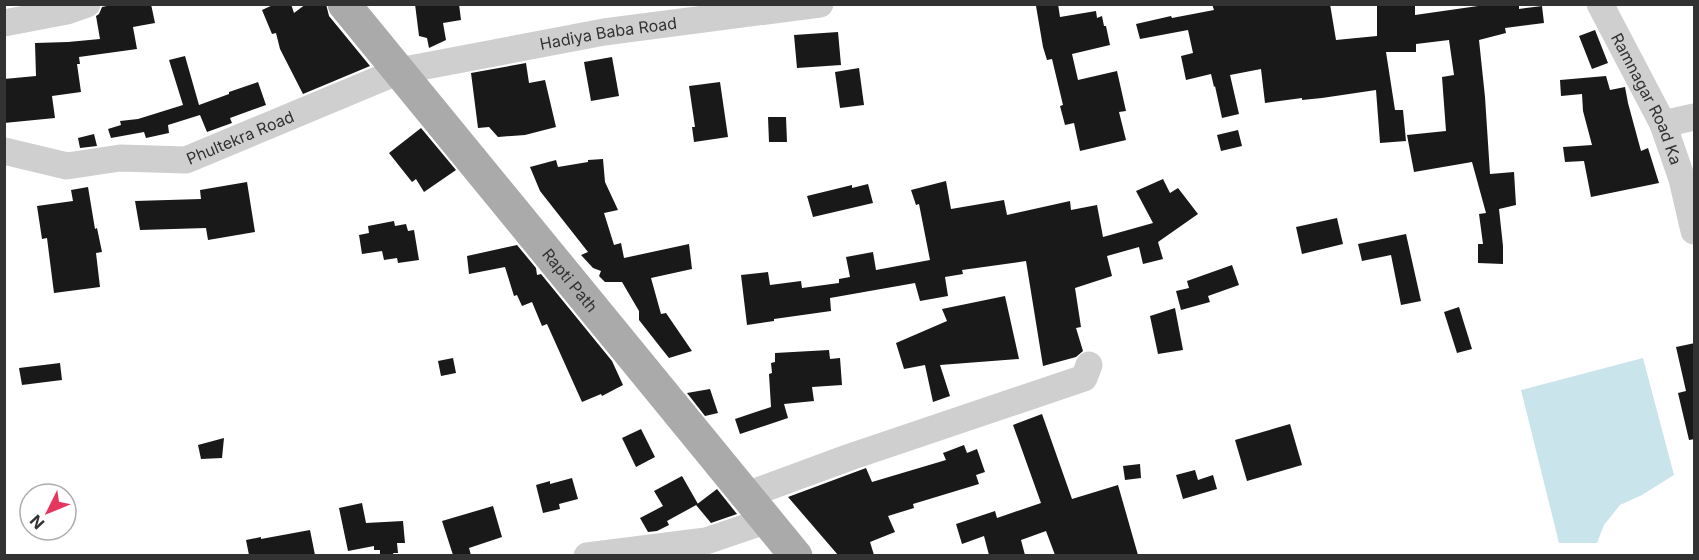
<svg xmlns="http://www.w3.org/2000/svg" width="1699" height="560" font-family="Inter,sans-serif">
  <rect width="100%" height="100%" fill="#fff"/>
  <!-- water -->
  <path fill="#cae4eb" d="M 1643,358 L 1674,475 L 1642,495 L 1620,505 L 1604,525 L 1597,543 L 1559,543 L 1521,390 Z"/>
  <!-- building -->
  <g fill="#191919">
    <path d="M 116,4 L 151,4 L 155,23 L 133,27 L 137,49 L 79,57 L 80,64 L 77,64 L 81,92 L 52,96 L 55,118 L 4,123 L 4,79 L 36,76 L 35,43 L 68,42 L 100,39 L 96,16 L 99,14 L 102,7 Z"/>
    <path d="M 275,4 L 291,4 L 294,13 L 306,4 L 326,4 L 329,16 L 370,66 L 303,94 L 280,49 L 276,33 L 272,34 L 262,10 Z"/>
    <path d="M 415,4 L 459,4 L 461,20 L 443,23 L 446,40 L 429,48 L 427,38 L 419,36 Z"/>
    <path d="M 1048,4 L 1058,4 L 1060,17 L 1096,11 L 1097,18 L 1102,16 L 1104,26 L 1106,26 L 1110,45 L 1072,54 L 1078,80 L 1117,71 L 1126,111 L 1119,112 L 1126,140 L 1080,151 L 1074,123 L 1065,125 L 1060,106 L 1063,105 L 1052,59 L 1047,60 L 1043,47 L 1036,6 Z"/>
    <path d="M 1212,4 L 1330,4 L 1336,40 L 1377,36 L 1377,4 L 1415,4 L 1415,15 L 1478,6 L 1478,4 L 1519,4 L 1519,9 L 1542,6 L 1544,23 L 1505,28 L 1506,33 L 1479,40 L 1485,97 L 1490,174 L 1514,172 L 1516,205 L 1499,209 L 1503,246 L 1503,264 L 1478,263 L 1478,244 L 1483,244 L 1479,214 L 1486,213 L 1472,162 L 1414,172 L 1407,135 L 1446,131 L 1442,77 L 1454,75 L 1449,40 L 1416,44 L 1416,52 L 1386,52 L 1395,110 L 1403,110 L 1406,141 L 1380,143 L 1376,90 L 1322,98 L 1302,100 L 1302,98 L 1265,103 L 1261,69 L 1230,75 L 1239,114 L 1222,118 L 1215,86 L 1214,87 L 1211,74 L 1186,80 L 1181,56 L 1193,53 L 1188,30 L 1140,39 L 1136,24 L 1171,16 L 1172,18 L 1214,10 Z"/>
    <path d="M 1595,30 L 1608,63 L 1592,69 L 1579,36 Z"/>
    <path d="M 838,32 L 841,65 L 797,68 L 794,35 Z"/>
    <path d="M 185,56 L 199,105 L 229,94 L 229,92 L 258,82 L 266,105 L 230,118 L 232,123 L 207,132 L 200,115 L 168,125 L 169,133 L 146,138 L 144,132 L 111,138 L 108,129 L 121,125 L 120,121 L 138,119 L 183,105 L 169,60 Z"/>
    <path d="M 612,57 L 619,96 L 591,101 L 584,62 Z"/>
    <path d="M 526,63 L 529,83 L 545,80 L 556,127 L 525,135 L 498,137 L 489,127 L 478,128 L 471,73 Z"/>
    <path d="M 859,68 L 864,105 L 840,108 L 835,72 Z"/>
    <path d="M 1606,76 L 1610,90 L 1625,87 L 1628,103 L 1641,151 L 1648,148 L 1659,183 L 1591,197 L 1584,161 L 1565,162 L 1563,147 L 1592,145 L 1583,111 L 1582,94 L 1561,96 L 1560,80 Z"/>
    <path d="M 720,82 L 728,137 L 694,142 L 692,127 L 695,127 L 689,86 Z"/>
    <path d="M 768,117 L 786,117 L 787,142 L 769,142 Z"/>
    <path d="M 421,128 L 456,170 L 424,192 L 416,179 L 412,182 L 389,153 Z"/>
    <path d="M 1238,130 L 1242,146 L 1221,151 L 1217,135 Z"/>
    <path d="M 94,134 L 97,146 L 80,148 L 78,138 Z"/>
    <path d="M 603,159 L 605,182 L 618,210 L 604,213 L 614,245 L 621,243 L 624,258 L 689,244 L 692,269 L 651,278 L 661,314 L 666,313 L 692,351 L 669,358 L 661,348 L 639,320 L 639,311 L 622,282 L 605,282 L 599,276 L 601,271 L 593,268 L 581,255 L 588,252 L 540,191 L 530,167 L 556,160 L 558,167 L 588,162 L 588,160 Z"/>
    <path d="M 1163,179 L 1170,193 L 1178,188 L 1198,214 L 1158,242 L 1163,259 L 1143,264 L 1139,247 L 1107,256 L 1112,276 L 1075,288 L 1081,327 L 1076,328 L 1083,351 L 1076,357 L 1043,366 L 1026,261 L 962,270 L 963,274 L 945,277 L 948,296 L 920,301 L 915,283 L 830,298 L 831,311 L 774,319 L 774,321 L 747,325 L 741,275 L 768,272 L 770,285 L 801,281 L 802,288 L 839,283 L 839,279 L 850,277 L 846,257 L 873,252 L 876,270 L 930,260 L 919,204 L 916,205 L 911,190 L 946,181 L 951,209 L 1004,200 L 1007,215 L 1070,201 L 1071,210 L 1097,205 L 1103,237 L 1153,223 L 1136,191 Z"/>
    <path d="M 247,182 L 255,232 L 208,240 L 206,228 L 140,230 L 135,201 L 201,199 L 200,190 Z"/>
    <path d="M 868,184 L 873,203 L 813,217 L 807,196 L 852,185 L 852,188 Z"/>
    <path d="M 88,187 L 95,229 L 97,228 L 102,252 L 96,253 L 100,287 L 54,293 L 47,238 L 42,239 L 37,206 L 73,201 L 71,190 Z"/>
    <path d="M 1337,218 L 1343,244 L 1302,254 L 1296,227 Z"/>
    <path d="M 394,221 L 395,226 L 406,224 L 408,231 L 414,230 L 419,260 L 398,263 L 397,258 L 384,260 L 382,251 L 362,254 L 359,235 L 369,233 L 368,226 Z"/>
    <path d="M 1406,234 L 1421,301 L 1401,305 L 1391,255 L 1362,261 L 1358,244 Z"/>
    <path d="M 517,245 L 536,268 L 537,275 L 541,274 L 612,361 L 623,385 L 602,396 L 601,394 L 582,402 L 547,324 L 542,326 L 532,302 L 522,306 L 517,295 L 514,296 L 505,267 L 469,274 L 467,256 Z"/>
    <path d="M 1232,265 L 1239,285 L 1208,296 L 1210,302 L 1181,310 L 1176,291 L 1189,288 L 1187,281 Z"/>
    <path d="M 1005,296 L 1019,359 L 940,365 L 950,396 L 933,402 L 925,365 L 904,369 L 896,343 L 947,321 L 942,309 Z"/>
    <path d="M 1459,307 L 1472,349 L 1457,353 L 1444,312 Z"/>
    <path d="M 1175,308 L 1183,350 L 1158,354 L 1150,316 Z"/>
    <path d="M 1695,343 L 1695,439 L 1689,440 L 1678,393 L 1686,391 L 1676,347 Z"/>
    <path d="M 829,350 L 830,359 L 840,358 L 842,385 L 812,387 L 814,401 L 784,404 L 788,418 L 740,434 L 735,419 L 771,407 L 769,374 L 772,373 L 771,363 L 775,362 L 775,353 Z"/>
    <path d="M 453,358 L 456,373 L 441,376 L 438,361 Z"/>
    <path d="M 60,363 L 62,380 L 22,385 L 19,368 Z"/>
    <path d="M 710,389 L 718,413 L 705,416 L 687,393 Z"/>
    <path d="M 1042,414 L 1072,499 L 1118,485 L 1138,555 L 1055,555 L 1046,531 L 1021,540 L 1025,555 L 989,555 L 984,536 L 962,544 L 956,524 L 995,511 L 997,518 L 1041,503 L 1013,425 Z"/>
    <path d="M 1290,424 L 1302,465 L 1247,481 L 1235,440 Z"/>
    <path d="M 641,429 L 655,457 L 636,467 L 622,438 Z"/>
    <path d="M 224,438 L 222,458 L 201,459 L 198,445 Z"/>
    <path d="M 964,445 L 967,453 L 977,449 L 985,472 L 976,475 L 979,484 L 913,504 L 914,508 L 888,516 L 895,532 L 870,542 L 874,555 L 838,555 L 788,497 L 866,468 L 872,482 L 946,460 L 943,453 Z"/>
    <path d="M 1140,464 L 1141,478 L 1125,480 L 1123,466 Z"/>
    <path d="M 1195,470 L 1198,480 L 1213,475 L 1217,489 L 1183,499 L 1176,475 Z"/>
    <path d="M 682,476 L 698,504 L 667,521 L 669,525 L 657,531 L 648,532 L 640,518 L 663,506 L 654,491 Z"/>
    <path d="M 572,478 L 578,499 L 559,504 L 560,509 L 543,513 L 536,485 L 550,481 L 550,484 Z"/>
    <path d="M 717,489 L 737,514 L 711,523 L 696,505 Z"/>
    <path d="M 362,503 L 366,523 L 403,521 L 405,543 L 397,543 L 398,553 L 393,553 L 394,555 L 380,555 L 380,550 L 374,550 L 374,546 L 348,551 L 339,508 Z"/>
    <path d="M 493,506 L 502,537 L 469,548 L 471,555 L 453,555 L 442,521 Z"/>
    <path d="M 310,530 L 315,555 L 249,555 L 246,540 L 261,537 L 261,539 Z"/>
  </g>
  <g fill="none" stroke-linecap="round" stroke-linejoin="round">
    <!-- minor -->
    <g stroke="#cfcfcf" stroke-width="27">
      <path id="s1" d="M 1600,4 L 1663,124 L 1682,179 L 1694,231"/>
      <path d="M 4,23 L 67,11 L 87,4"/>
      <path d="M 1663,124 L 1694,117"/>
      <path id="s2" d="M 4,151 L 67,166 L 120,158 L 186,160 L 399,71 L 604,32 L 820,4"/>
      <path d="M 747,495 L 850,457 L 1084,378 L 1089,365"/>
      <path d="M 587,556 L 706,541 L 768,520"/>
    </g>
    <!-- major -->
    <path stroke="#aaa" stroke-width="33" id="s3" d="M 344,4 L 796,556"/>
  </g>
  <g text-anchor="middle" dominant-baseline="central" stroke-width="6" stroke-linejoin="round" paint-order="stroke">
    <!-- street labels -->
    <g font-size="16" fill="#323232" stroke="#fff">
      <text stroke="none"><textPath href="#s2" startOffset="628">Hadiya Baba Road</textPath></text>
      <text stroke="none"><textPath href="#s1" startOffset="106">Ramnagar Road Ka</textPath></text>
      <text stroke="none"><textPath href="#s2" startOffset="243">Phultekra Road</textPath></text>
      <text stroke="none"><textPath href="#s3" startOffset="357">Rapti Path</textPath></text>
    </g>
  </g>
  <!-- border -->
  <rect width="1699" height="560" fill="none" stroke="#323232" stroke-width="12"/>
  <!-- north arrow -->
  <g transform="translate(48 512) rotate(227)"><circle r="28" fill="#ffffff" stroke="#adadad" stroke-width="1.5"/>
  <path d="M0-4.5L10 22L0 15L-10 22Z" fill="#e5375e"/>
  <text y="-9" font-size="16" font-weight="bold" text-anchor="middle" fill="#323232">N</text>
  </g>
</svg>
